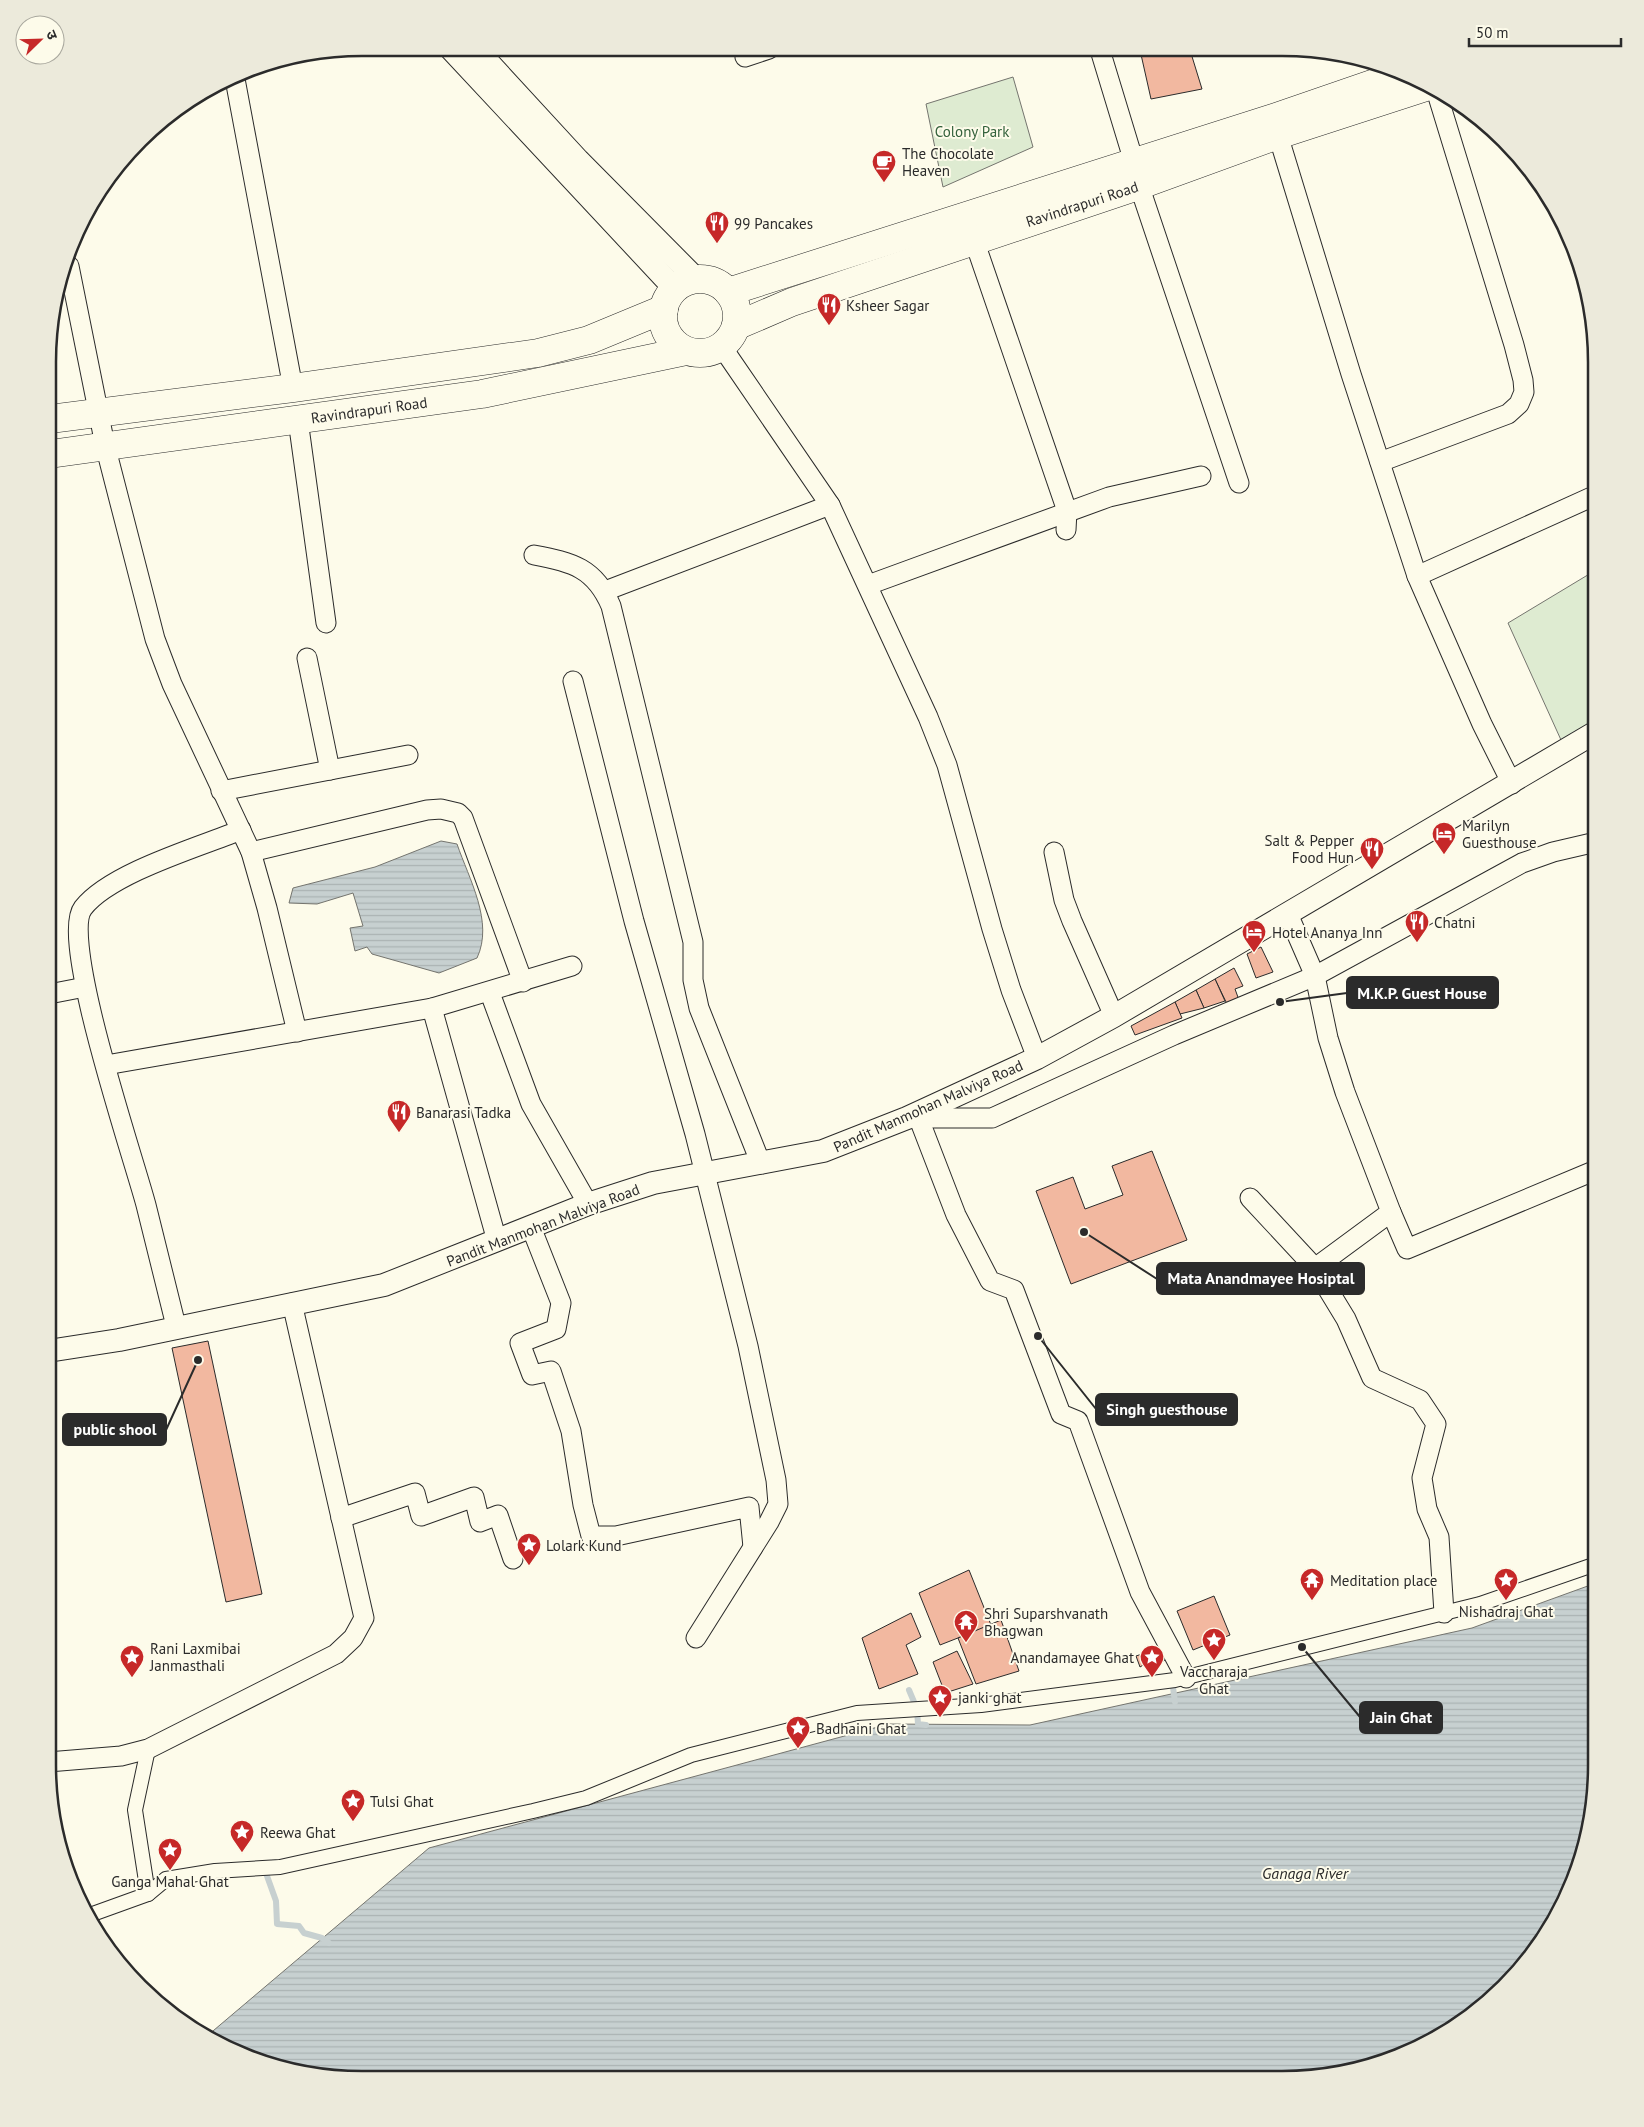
<svg xmlns="http://www.w3.org/2000/svg" width="1644" height="2127" font-family="'PT Sans','Noto Sans Devanagari',sans-serif">
  <defs>
    <pattern id="water-rules" width="6" height="5" patternUnits="userSpaceOnUse" patternTransform="scale(1.25)"><rect width="6" height="5" fill="#c7d0d0"/><path d="M0 2.5h6" fill="none" stroke="#abb3b3"/></pattern>
  </defs>
  <rect width="100%" height="100%" fill="#fdfbea"/>
  <!-- park -->
  <g fill="#deebd1" stroke="#74746e">
    <path d="M 1013,77 L 1033,147 L 943,187 L 926,104 Z"/>
    <path d="M 1554,205 L 1586,281 L 1588,302 Z"/>
    <path d="M 1596,570 L 1596,733 L 1566,751 L 1508,623 Z"/>
  </g>
  <!-- water -->
  <g fill="url(#water-rules)" stroke="#74746e">
    <path d="M 441,841 L 457,844 C 469,879 494,922 477,958 L 439,973 L 372,954 L 367,947 L 355,951 L 350,928 L 363,926 L 353,893 L 317,904 L 289,903 L 293,888 L 375,867 Z"/>
    <path d="M 1596,1583 L 1596,1785 L 1580,1865 L 1554,1922 L 1504,1987 L 1439,2037 L 1363,2069 L 1302,2079 L 342,2079 L 262,2063 L 207,2036 L 429,1848 L 889,1724 L 1030,1725 L 1472,1628 Z"/>
  </g>
  <g fill="none" stroke-linecap="round" stroke-linejoin="round">
    <!-- stream -->
    <g stroke="#c7d0d0" stroke-width="6">
      <path d="M 1172,1680 L 1175,1702"/>
      <path d="M 909,1690 L 917,1709 L 918,1724 L 926,1725"/>
      <path d="M 267,1876 L 276,1901 L 277,1924 L 299,1926 L 304,1933 L 322,1938 L 329,1943"/>
    </g>
  </g>
  <!-- building -->
  <g fill="#f2b8a0" stroke="#2b2b2b">
    <path d="M 1140,50 L 1190,50 L 1202,89 L 1151,99 Z"/>
    <path d="M 49,876 L 55,876 L 56,899 L 49,902 Z"/>
    <path d="M 1261,947 L 1273,972 L 1256,978 L 1247,954 Z"/>
    <path d="M 1234,968 L 1243,986 L 1235,989 L 1239,1000 L 1227,1004 L 1215,979 Z"/>
    <path d="M 1215,979 L 1225,1001 L 1204,1008 L 1196,990 Z"/>
    <path d="M 1196,990 L 1204,1008 L 1180,1014 L 1175,1002 Z"/>
    <path d="M 1175,1002 L 1182,1018 L 1135,1035 L 1131,1026 Z"/>
    <path d="M 1152,1151 L 1187,1240 L 1071,1284 L 1036,1191 L 1073,1177 L 1085,1209 L 1123,1195 L 1112,1166 Z"/>
    <path d="M 208,1341 L 262,1594 L 226,1602 L 172,1348 Z"/>
    <path d="M 969,1570 L 991,1625 L 940,1645 L 919,1593 Z"/>
    <path d="M 1214,1596 L 1230,1635 L 1193,1650 L 1177,1611 Z"/>
    <path d="M 911,1613 L 921,1637 L 906,1645 L 918,1674 L 879,1689 L 862,1638 Z"/>
    <path d="M 1001,1620 L 1019,1671 L 976,1684 L 958,1638 Z"/>
    <path d="M 957,1651 L 973,1684 L 945,1693 L 933,1662 Z"/>
    <path d="M 1151,1651 L 1157,1654 L 1160,1652 L 1165,1660 L 1162,1663 L 1157,1657 L 1144,1662 L 1145,1664 L 1140,1667 L 1136,1656 Z"/>
  </g>
  <g fill="none" stroke-linecap="round" stroke-linejoin="round">
    <defs>
      <path id="service" d="M 48,1502 L 50,1506"/>
      <g id="pedestrian">
        <path d="M 148,1749 L 135,1810 L 148,1894"/>
        <path d="M 87,1916 L 148,1894 L 166,1879 L 215,1871 L 280,1867 L 533,1811 L 586,1798 L 691,1755 L 857,1713 L 981,1705 L 1175,1680 L 1480,1604 L 1596,1564"/>
      </g>
      <g id="minor">
        <path d="M 1100,50 L 1134,162"/>
        <path d="M 745,57 L 769,49"/>
        <path d="M 235,79 L 293,388"/>
        <path d="M 1278,135 L 1351,374 L 1417,576 L 1482,724 L 1512,784"/>
        <path d="M 1139,185 L 1239,483"/>
        <path d="M 974,240 L 1067,511 L 1066,530"/>
        <path d="M 69,266 L 105,445 L 155,639 L 172,684 L 251,852 L 267,908 L 297,1032"/>
        <path d="M 722,347 L 830,505 L 928,717 L 947,765 L 992,929 L 1011,990 L 1037,1058"/>
        <path d="M 298,420 L 326,623"/>
        <path d="M 1380,462 L 1508,414 L 1519,404 L 1524,392 L 1523,380 L 1514,345 L 1436,90"/>
        <path d="M 534,555 C 572,562 595,568 611,606 L 693,942 L 693,980 L 699,1008 L 761,1164"/>
        <path d="M 1417,576 L 1596,495"/>
        <path d="M 868,585 L 1109,497 L 1201,476"/>
        <path d="M 605,591 L 830,505"/>
        <path d="M 307,658 L 330,770"/>
        <path d="M 573,681 L 634,921 L 695,1134 L 748,1346 L 776,1480 L 778,1504 L 769,1522 L 696,1638"/>
        <path d="M 221,791 L 408,755"/>
        <path d="M 251,852 L 427,810 L 441,809 L 458,813 L 463,818 L 523,982"/>
        <path d="M 1054,852 L 1064,900 L 1072,921 L 1114,1016"/>
        <path d="M 1288,914 L 1315,976 L 1328,1038 L 1345,1092 L 1391,1212 L 1315,1268 L 1346,1319 L 1372,1378 L 1420,1400 L 1436,1424 L 1422,1478 L 1427,1509 L 1439,1537 L 1444,1613"/>
        <path d="M 490,993 L 531,1104 L 588,1204"/>
        <path d="M 49,994 L 85,987"/>
        <path d="M 432,1008 L 497,1241"/>
        <path d="M 106,1065 L 432,1008 L 572,966"/>
        <path d="M 908,1118 L 992,1118 L 1174,1035 L 1315,976 L 1522,863 L 1553,852 L 1596,842"/>
        <path d="M 919,1119 L 956,1215 L 990,1281 L 1014,1290 L 1061,1414 L 1078,1421 L 1140,1592 L 1186,1678"/>
        <path d="M 1250,1198 L 1315,1268"/>
        <path d="M 1391,1212 L 1407,1249 L 1596,1170"/>
        <path d="M 531,1227 L 561,1303 L 556,1329 L 520,1343 L 532,1375 L 551,1371 L 571,1431 L 583,1505 L 591,1536 L 616,1536 L 749,1507 L 753,1547"/>
        <path d="M 176,1326 C 166,1286 156,1245 146,1205 C 134,1159 59,939 83,908 C 110,873 199,847 241,830"/>
        <path d="M 341,1518 L 415,1493 L 421,1516 L 474,1497 L 480,1522 L 498,1515 L 513,1559"/>
        <path d="M 48,1762 L 121,1756 L 148,1749 L 336,1654 L 353,1638 L 364,1618 L 292,1303"/>
      </g>
      <g id="tertiary">
        <path d="M 450,48 L 675,289"/>
        <path d="M 475,48 L 578,160 L 696,279"/>
        <path d="M 48,1351 L 119,1340 L 384,1285 L 588,1204 L 653,1183 L 823,1151 L 907,1118 L 1037,1058 L 1114,1016 L 1596,732"/>
      </g>
      <g id="primary">
        <circle cx="700" cy="316" r="37"/>
        <path d="M 728,292 L 1276,117 L 1404,73"/>
        <path d="M 736,326 L 792,302 L 1129,189 L 1278,135 L 1429,86"/>
        <path d="M 50,419 L 293,388 L 538,353 L 589,340 L 664,309"/>
        <path d="M 50,454 L 482,394 L 686,351"/>
      </g>
    </defs>
    <!-- service casing -->
    <use href="#service" stroke="#2b2b2b" stroke-width="11"/>
    <!-- pedestrian casing -->
    <use href="#pedestrian" stroke="#2b2b2b" stroke-width="16"/>
    <!-- minor casing -->
    <use href="#minor" stroke="#2b2b2b" stroke-width="21"/>
    <!-- tertiary casing -->
    <use href="#tertiary" stroke="#2b2b2b" stroke-width="24"/>
    <!-- primary casing -->
    <use href="#primary" stroke="#2b2b2b" stroke-width="29"/>
    <!-- service -->
    <use href="#service" stroke="#fdfbea" stroke-width="9"/>
    <!-- pedestrian -->
    <use href="#pedestrian" stroke="#fdfbea" stroke-width="14"/>
    <!-- minor -->
    <use href="#minor" stroke="#fdfbea" stroke-width="19"/>
    <!-- tertiary -->
    <use href="#tertiary" stroke="#fdfbea" stroke-width="22"/>
    <!-- primary -->
    <use href="#primary" stroke="#fdfbea" stroke-width="28"/>
  </g>
  <!-- icons -->
  <defs>
    <symbol id="cafe-pin" viewBox="-11 -11 22 30"><path d="M0 17L-7.5 6A9.5 9.5 0 1 1 7.5 6Z" fill="#c62828" stroke="#fdfbea"/><path d="M-5.5-4.5H6V0H3Q3 3.5 0 3.5H-2.5Q-5.5 3.5-5.5 0ZM3-3.2v2h1.7v-2ZM-6 4.5H4V6H-6Z" fill="#fff"/></symbol>
    <symbol id="restaurant-pin" viewBox="-11 -11 22 30"><path d="M0 17L-7.5 6A9.5 9.5 0 1 1 7.5 6Z" fill="#c62828" stroke="#fdfbea"/><path d="M-5-6h1v4h1v-4h1v4h1v-4h1v5L-1.5 .5V6h-2V.5L-5-1ZM5-6V6H3V1.5H1.5Q1.5-4 5-6Z" fill="#fff"/></symbol>
    <symbol id="hotel-pin" viewBox="-11 -11 22 30"><path d="M0 17L-7.5 6A9.5 9.5 0 1 1 7.5 6Z" fill="#c62828" stroke="#fdfbea"/><path d="M-6-4.5h1.5V1H6V5H4.5V3h-9V5H-6ZM-4 0a1.8 1.8 0 1 1 3.6 0ZM.5 0V-2.5h3Q6-2.5 6 0Z" fill="#fff"/></symbol>
    <symbol id="sight-pin" viewBox="-11 -11 22 30"><path d="M0 17L-7.5 6A9.5 9.5 0 1 1 7.5 6Z" fill="#c62828" stroke="#fdfbea"/><path d="M0-6L1.8-2.2L6-1.7L2.9 1.2L3.7 5.4L0 3.3L-3.7 5.4L-2.9 1.2L-6-1.7L-1.8-2.2Z" fill="#fff"/></symbol>
    <symbol id="temple-pin" viewBox="-11 -11 22 30"><path d="M0 17L-7.5 6A9.5 9.5 0 1 1 7.5 6Z" fill="#c62828" stroke="#fdfbea"/><path d="M0-6L5-2H3V0L6.5 2.5H4V6H1.5V3h-3V6H-4V2.5H-6.5L-3 0V-2H-5Z" fill="#fff"/></symbol>
  </defs>
  <g fill-rule="evenodd">
    <use href="#cafe-pin" x="870" y="148" width="28" height="38"/>
    <use href="#restaurant-pin" x="703" y="209" width="28" height="38"/>
    <use href="#restaurant-pin" x="815" y="291" width="28" height="38"/>
    <use href="#hotel-pin" x="1430" y="820" width="28" height="38"/>
    <use href="#restaurant-pin" x="1358" y="835" width="28" height="38"/>
    <use href="#restaurant-pin" x="1403" y="908" width="28" height="38"/>
    <use href="#hotel-pin" x="1240" y="918" width="28" height="38"/>
    <use href="#restaurant-pin" x="385" y="1098" width="28" height="38"/>
    <use href="#sight-pin" x="515" y="1531" width="28" height="38"/>
    <use href="#temple-pin" x="1298" y="1566" width="28" height="38"/>
    <use href="#sight-pin" x="1492" y="1566" width="28" height="38"/>
    <use href="#temple-pin" x="952" y="1608" width="28" height="38"/>
    <use href="#sight-pin" x="1200" y="1626" width="28" height="38"/>
    <use href="#sight-pin" x="118" y="1643" width="28" height="38"/>
    <use href="#sight-pin" x="1138" y="1643" width="28" height="38"/>
    <use href="#sight-pin" x="926" y="1683" width="28" height="38"/>
    <use href="#sight-pin" x="784" y="1714" width="28" height="38"/>
    <use href="#sight-pin" x="339" y="1787" width="28" height="38"/>
    <use href="#sight-pin" x="228" y="1818" width="28" height="38"/>
    <use href="#sight-pin" x="156" y="1836" width="28" height="38"/>
  </g>
  <g text-anchor="middle" dominant-baseline="central" stroke-width="4" stroke-linejoin="round" paint-order="stroke">
    <!-- park labels -->
    <g font-size="15" fill="#34623c" stroke="#fdfbea">
      <text x="972" y="131">Colony Park</text>
    </g>
    <!-- poi labels -->
    <g font-size="15" fill="#2b2b2b" stroke="#fdfbea" text-anchor="start">
      <text x="902" y="153">The Chocolate<tspan x="902" dy="17">Heaven</tspan></text>
      <text x="734" y="223">99 Pancakes</text>
      <text x="846" y="305">Ksheer Sagar</text>
      <text x="1462" y="825">Marilyn<tspan x="1462" dy="17">Guesthouse</tspan></text>
      <text x="1354" y="840" text-anchor="end">Salt &amp; Pepper<tspan x="1354" dy="17">Food Hun</tspan></text>
      <text x="1434" y="922">Chatni</text>
      <text x="1272" y="932">Hotel Ananya Inn</text>
      <text x="416" y="1112">Banarasi Tadka</text>
      <text x="546" y="1545">Lolark Kund</text>
      <text x="1330" y="1580">Meditation place</text>
      <text x="1506" y="1611" text-anchor="middle">Nishadraj Ghat</text>
      <text x="984" y="1613">Shri Suparshvanath<tspan x="984" dy="17">Bhagwan</tspan></text>
      <text x="150" y="1648">Rani Laxmibai<tspan x="150" dy="17">Janmasthali</tspan></text>
      <text x="1134" y="1657" text-anchor="end">Anandamayee Ghat</text>
      <text x="1214" y="1671" text-anchor="middle">Vaccharaja<tspan x="1214" dy="17">Ghat</tspan></text>
      <text x="958" y="1697">janki ghat</text>
      <text x="816" y="1728">Badhaini Ghat</text>
      <text x="370" y="1801">Tulsi Ghat</text>
      <text x="260" y="1832">Reewa Ghat</text>
      <text x="170" y="1881" text-anchor="middle">Ganga Mahal Ghat</text>
    </g>
    <!-- street labels -->
    <g font-size="15" fill="#2b2b2b" stroke="#fdfbea">
      <text transform="translate(1082 204) rotate(-18)">Ravindrapuri Road</text>
      <text transform="translate(369 410) rotate(-8)">Ravindrapuri Road</text>
      <text transform="translate(928 1106) rotate(-24)">Pandit Manmohan Malviya Road</text>
      <text transform="translate(543 1225) rotate(-21)">Pandit Manmohan Malviya Road</text>
    </g>
    <!-- water labels -->
    <g font-size="16" font-style="italic" fill="#2b2b2b" stroke="#fdfbea">
      <text x="1305" y="1873">Ganaga River</text>
    </g>
  </g>
  <!-- crop -->
  <path d="M0 0H1644V2127H0ZM362 56H1282A306 306 0 0 1 1588 362V1765A306 306 0 0 1 1282 2071H362A306 306 0 0 1 56 1765V362A306 306 0 0 1 362 56Z" fill="#eceadb" fill-rule="evenodd"/>
  <path fill="none" stroke="#2b2b2b" stroke-width="2.5" d="M362 56H1282A306 306 0 0 1 1588 362V1765A306 306 0 0 1 1282 2071H362A306 306 0 0 1 56 1765V362A306 306 0 0 1 362 56Z"/>
  <!-- callouts -->
  <path fill="none" stroke="#2b2b2b" stroke-width="2" d="M1280 1002L1347 993M1084 1232L1157 1279M1038 1336L1096 1409M198 1360L166 1430M1302 1647L1360 1717"/>
  <g fill="#2b2b2b" stroke="#fdfbea" stroke-width="2">
    <circle cx="1280" cy="1002" r="5"/>
    <circle cx="1084" cy="1232" r="5"/>
    <circle cx="1038" cy="1336" r="5"/>
    <circle cx="198" cy="1360" r="5"/>
    <circle cx="1302" cy="1647" r="5"/>
  </g>
  <g fill="#2b2b2b" stroke="#2b2b2b" stroke-width="2">
    <rect x="1347" y="977" width="151" height="31" rx="5"/>
    <rect x="1157" y="1263" width="207" height="31" rx="5"/>
    <rect x="1096" y="1394" width="141" height="31" rx="5"/>
    <rect x="63" y="1414" width="103" height="31" rx="5"/>
    <rect x="1360" y="1702" width="82" height="31" rx="5"/>
  </g>
  <g font-size="16" text-anchor="middle" font-weight="bold" fill="#fff">
    <text x="1422" y="999">M.K.P. Guest House</text>
    <text x="1261" y="1284">Mata Anandmayee Hosiptal</text>
    <text x="1167" y="1415">Singh guesthouse</text>
    <text x="115" y="1435">public shool</text>
    <text x="1401" y="1723">Jain Ghat</text>
  </g>
  <!-- north arrow -->
  <g transform="translate(40 40) rotate(67)"><circle r="24" fill="#fdfbea" stroke="#a9a89e"/>
  <path d="M0-4L9 19L0 12L-9 19Z" fill="#c62828"/>
  <text y="-8" font-size="14" font-weight="bold" text-anchor="middle" fill="#2b2b2b">उ</text>
  </g>
  <!-- scale -->
  <path d="M1469 38v8h152v-8" fill="none" stroke="#2b2b2b" stroke-width="2.5"/>
  <text x="1476" y="38" font-size="15" fill="#2b2b2b" stroke="#fdfbea" stroke-width="4" paint-order="stroke">50 m</text>
</svg>
